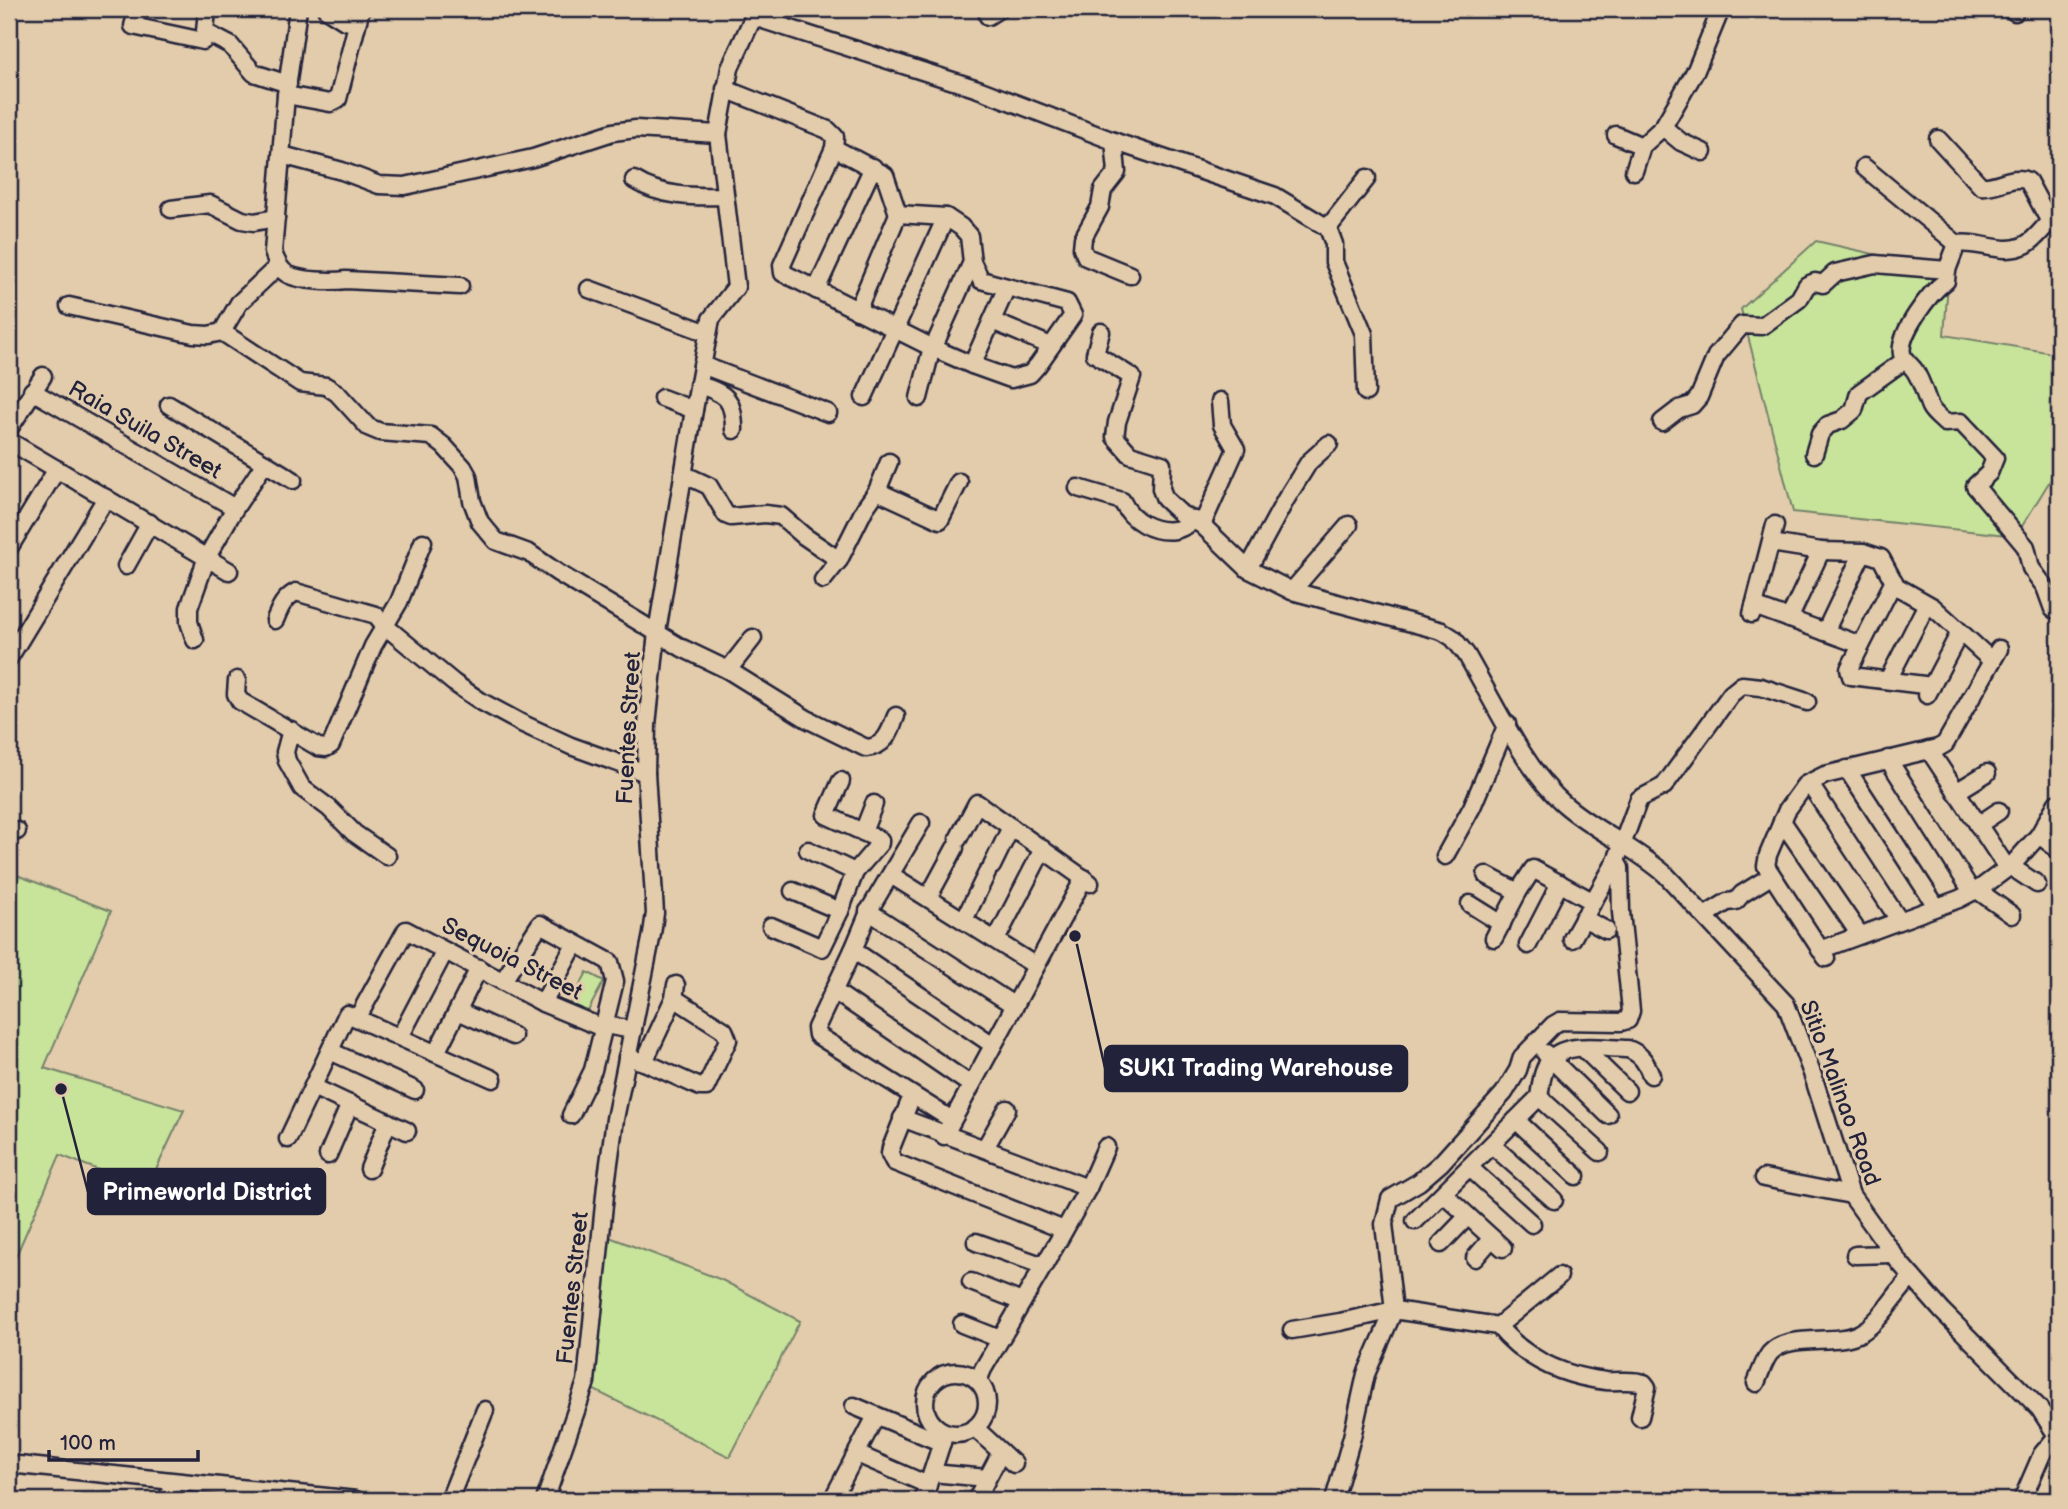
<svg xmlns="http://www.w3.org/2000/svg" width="2068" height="1509" font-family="'Balsamiq Sans',sans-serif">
  <rect width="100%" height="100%" fill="#e3ccac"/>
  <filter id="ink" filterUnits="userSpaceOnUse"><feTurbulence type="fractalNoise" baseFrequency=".0143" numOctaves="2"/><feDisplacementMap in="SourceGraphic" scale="14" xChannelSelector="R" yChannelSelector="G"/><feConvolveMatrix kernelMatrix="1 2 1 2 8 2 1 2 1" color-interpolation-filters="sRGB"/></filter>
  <g filter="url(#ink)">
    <!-- green -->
    <g fill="#c8e39a" stroke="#75826a" stroke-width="2">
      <path d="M 1816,241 L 1949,271 L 1944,335 L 2059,354 L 2059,466 L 2016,536 L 1793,512 L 1741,309 Z"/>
      <path d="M 9,872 L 111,911 L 44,1068 L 184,1110 L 147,1189 L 60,1155 L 9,1272 Z"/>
      <path d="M 587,972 L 604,981 L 587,1013 L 570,1004 Z"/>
      <path d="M 604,1235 L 722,1280 L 800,1321 L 730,1457 L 592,1389 L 596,1368 Z"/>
    </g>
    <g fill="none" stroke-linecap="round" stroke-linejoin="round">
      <defs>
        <g id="minor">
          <path d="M 138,9 L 133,26 L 203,41 L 205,32"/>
          <path d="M 207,9 L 205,32 L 230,45 L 254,73 L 288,84"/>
          <path d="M 298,9 L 286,95 L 273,252 C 276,261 280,271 289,275 C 302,281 332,282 346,280 L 460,286"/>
          <path d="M 326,9 L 345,21 L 357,23"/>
          <path d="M 2010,9 L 2015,12"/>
          <path d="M 988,16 L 999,9"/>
          <path d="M 754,17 L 978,89 L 1116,142 L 1275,196 L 1328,228 L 1334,244 L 1334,262 L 1364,334 L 1366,392"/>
          <path d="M 725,89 L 828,130 L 835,137 L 834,148 L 782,265 L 783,273 L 933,348 L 972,365 L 1011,379 L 1030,374 L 1038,365 L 1073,315 L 1067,303 L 981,280 L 972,262 L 969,236 L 961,227 L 946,217 L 898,214 L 885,175 L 834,148"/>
          <path d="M 286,95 L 330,103 L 338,99 L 361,9"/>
          <path d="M 1663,127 L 1681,142 L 1703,152"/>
          <path d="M 1616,135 L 1642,146"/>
          <path d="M 1938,139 L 1981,186 C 1997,188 2012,174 2028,181 L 2050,222"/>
          <path d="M 1114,141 L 1117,172 L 1103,190 L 1100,207 L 1083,238 L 1082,248 L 1086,257 L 1130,275"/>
          <path d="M 282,155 L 342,171 L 379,185 L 405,186 L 533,158 L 613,132 L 636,129 L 718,134"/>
          <path d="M 1864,167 L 1957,244 C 1981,240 2001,256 2025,245 C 2039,238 2045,222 2059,215"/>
          <path d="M 1634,171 L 1642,146 L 1663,127 L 1696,70 L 1721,9"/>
          <path d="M 634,180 C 661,197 694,197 724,196"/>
          <path d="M 171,209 L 210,204 L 242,220 L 254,222 L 276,218"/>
          <path d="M 1328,228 L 1367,178"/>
          <path d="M 1947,270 L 1946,281 C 1930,292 1898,334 1902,354 C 1904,361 1911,365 1915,371 C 1922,382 1925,395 1930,407 C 1933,413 1940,418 1945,423 L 1961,422 L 1995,458 L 1989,473 L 1975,486 L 2026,547 L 2031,568 L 2045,587 L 2053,609"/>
          <path d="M 589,289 L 708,333"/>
          <path d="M 816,290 L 873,167"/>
          <path d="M 69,306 L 193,334 L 208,335 L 222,332 L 239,303 L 278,266"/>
          <path d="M 857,311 L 898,214"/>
          <path d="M 992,321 L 1051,346"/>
          <path d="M 222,332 L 300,383 L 326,386 L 337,393 L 368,427 L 380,432 L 431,436 L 444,446 L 463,467 L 468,476 L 472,501 L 480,522 L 496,541 L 529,553 L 558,573 L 682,648 L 728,670 L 807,719 L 866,748 C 885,747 890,732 896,716"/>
          <path d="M 1101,332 L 1095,354 L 1132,377 L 1117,422 L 1115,437 L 1130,454 L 1162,464 L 1161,489 L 1165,499 L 1181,514 L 1202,525 L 1248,569 L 1292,591 L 1442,631 L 1453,638 L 1466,654 C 1493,700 1525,770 1564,804 C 1595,831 1635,847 1666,875 L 1786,1004 L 1813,1076 L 1851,1195 L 1899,1262 L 1942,1311 L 2039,1408 L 2059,1439"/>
          <path d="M 702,365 L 828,413"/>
          <path d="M 972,365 L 1006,289"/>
          <path d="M 698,385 C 727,393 734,400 734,430"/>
          <path d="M 32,391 L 235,508"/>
          <path d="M 864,397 L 946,217"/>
          <path d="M 662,398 L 694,410"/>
          <path d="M 919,398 L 930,355 L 972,262"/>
          <path d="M 169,405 L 293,480"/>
          <path d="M 1662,422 L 1679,409 L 1692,405 L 1699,397 L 1716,356 L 1742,325 L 1762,326 L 1799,299 L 1807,285 L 1815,282 L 1823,284 L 1835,273 L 1875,264 L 1947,270 L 1957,244"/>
          <path d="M 9,429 L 43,376"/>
          <path d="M 9,441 L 229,571"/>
          <path d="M 1814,454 L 1820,434 L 1828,425 L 1842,420 L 1854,410 L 1859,393 L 1905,360"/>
          <path d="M 683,474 L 709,486 L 726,515 L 731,517 L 765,514 L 781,516 L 804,536 L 839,560"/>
          <path d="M 1078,488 L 1122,501 C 1131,521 1153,533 1175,530 C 1182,529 1190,523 1196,520"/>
          <path d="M 877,491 L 940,520 L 959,482"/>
          <path d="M 1202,525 L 1236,449 L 1222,425 L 1220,401"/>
          <path d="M 1771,543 L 1821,551 L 1863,552 L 1881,558 L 1896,586 L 1933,607 L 1992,661"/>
          <path d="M 9,548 L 57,469"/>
          <path d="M 126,566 L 150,523"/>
          <path d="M 1248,569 L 1286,499 L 1309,462 L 1329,444"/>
          <path d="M 823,580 L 839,560 L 865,508 L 877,491 L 889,462"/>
          <path d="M 1894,581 L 1849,669 L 1851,676 L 1932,686"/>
          <path d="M 1292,591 L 1349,525"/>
          <path d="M 1754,606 L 1861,645"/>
          <path d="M 1752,614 L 1775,525"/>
          <path d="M 1789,619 L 1821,551"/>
          <path d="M 275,620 C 280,608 283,599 296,592 L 376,615 L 385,626 L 454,683 L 482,702 L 521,723 L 571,746 L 646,773"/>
          <path d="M 1825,632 L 1863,552"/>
          <path d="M 195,640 L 189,622 L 189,608 L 207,557 L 235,508 L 265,463"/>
          <path d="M 9,658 L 106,498"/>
          <path d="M 728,670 L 753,638"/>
          <path d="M 237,680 L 236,694 L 240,701 L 318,747 L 326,748 L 331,745 L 373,646 L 399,602 L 423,542"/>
          <path d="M 1888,680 L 1927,604"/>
          <path d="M 1927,695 L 1960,632"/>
          <path d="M 291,730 L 285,752 L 287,761 L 302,788 L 329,808 L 354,833 L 387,856"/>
          <path d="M 1929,750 L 2007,868"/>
          <path d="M 1888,759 L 1972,892"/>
          <path d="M 1847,769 L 1936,906"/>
          <path d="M 1809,783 L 1899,920"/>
          <path d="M 1956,792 L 1987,773"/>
          <path d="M 1782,821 L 1860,935"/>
          <path d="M 921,823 L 871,907 L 853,950 L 816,1028 L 817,1035 L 952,1120"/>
          <path d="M 1978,825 L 1999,811"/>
          <path d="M 9,829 L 17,831"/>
          <path d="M 863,832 L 874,804"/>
          <path d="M 2039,835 L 2059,850"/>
          <path d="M 958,839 L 977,803 L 1090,883"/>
          <path d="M 808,850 L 855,872"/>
          <path d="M 1445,856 L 1472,807 L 1507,724"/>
          <path d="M 992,866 L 1011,827"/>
          <path d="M 2010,866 L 2037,884"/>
          <path d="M 891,875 L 1036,966"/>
          <path d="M 1486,875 L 1518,892"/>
          <path d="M 1977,890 L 2012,915"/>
          <path d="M 793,891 L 840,911"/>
          <path d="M 928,898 L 955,848"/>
          <path d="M 1470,904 L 1502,924"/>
          <path d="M 868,911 L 1015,1006"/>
          <path d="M 1706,915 L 1727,902 L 1736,901 L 1742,894 L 1771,876"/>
          <path d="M 1583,918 L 1606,930"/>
          <path d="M 964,920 L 987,873"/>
          <path d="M 771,926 L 822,948 L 840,911 L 855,872 L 880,843 L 880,840 L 826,815 L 841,781"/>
          <path d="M 1494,938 L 1518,892 L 1533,869 L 1592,901"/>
          <path d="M 1572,939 L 1616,861 L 1639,799 L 1664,786 L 1731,694 L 1742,685 L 1761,687 L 1807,702"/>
          <path d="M 996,940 L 1043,849"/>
          <path d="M 1528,945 L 1560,883"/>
          <path d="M 853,950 L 993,1045"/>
          <path d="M 1820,950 L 1959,899 L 1982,887 L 2013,864 L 2039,835 L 2057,803"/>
          <path d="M 1826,958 L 1766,866 L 1768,855 L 1787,810 L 1805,785 L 1825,775 L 1938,748 L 1945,744 L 1999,649"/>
          <path d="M 503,981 L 540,924 L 610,962 L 615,981 L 593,1070 L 571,1115"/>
          <path d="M 834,991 L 971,1085"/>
          <path d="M 543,1003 L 575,944"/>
          <path d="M 458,1011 L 513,1036"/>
          <path d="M 358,1017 L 406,930 L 543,1003 L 598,1026 L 605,1025 L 633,1030"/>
          <path d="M 400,1037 L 445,951"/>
          <path d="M 1584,1049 L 1627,1091"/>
          <path d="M 330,1051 L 415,1090"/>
          <path d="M 436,1053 L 479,968"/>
          <path d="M 1545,1053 L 1608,1115"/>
          <path d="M 627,1057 L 644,1062 L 700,1087 L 706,1087 L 728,1040 L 724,1030 L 674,998"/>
          <path d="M 644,1062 L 674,998 L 676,985"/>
          <path d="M 313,1087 L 407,1131"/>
          <path d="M 912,1096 L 891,1148 L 890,1154 L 894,1162 L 1064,1230"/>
          <path d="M 1539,1097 L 1600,1152"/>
          <path d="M 902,1118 L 1088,1188"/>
          <path d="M 1516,1120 L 1576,1176"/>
          <path d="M 944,1136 L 1084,878"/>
          <path d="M 288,1139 L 347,1014 L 493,1079"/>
          <path d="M 1492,1145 L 1554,1200"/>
          <path d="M 985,1148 L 1007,1109"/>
          <path d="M 328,1155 L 350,1104"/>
          <path d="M 1469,1167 L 1532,1224"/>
          <path d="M 369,1169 L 388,1122"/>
          <path d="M 1764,1178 L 1851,1195"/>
          <path d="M 1444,1194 L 1503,1248"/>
          <path d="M 1415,1221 L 1539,1097 C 1541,1085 1542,1069 1551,1059 C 1567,1041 1606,1049 1628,1049 C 1641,1054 1646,1062 1651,1075"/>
          <path d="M 976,1242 L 1044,1266"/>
          <path d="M 1441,1244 L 1468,1216"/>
          <path d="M 1855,1255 L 1893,1254"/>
          <path d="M 1475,1258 L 1492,1238"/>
          <path d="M 971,1282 L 1022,1302"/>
          <path d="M 962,1324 L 1000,1339"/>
          <path d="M 1498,1326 L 1559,1276"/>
          <path d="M 1292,1330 L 1340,1322 L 1394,1310 L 1498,1326 C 1525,1359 1564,1376 1606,1381 C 1619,1382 1632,1379 1644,1383 L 1647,1387 L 1640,1417"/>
          <circle cx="956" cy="1403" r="31"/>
          <path d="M 978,1381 L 983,1369 L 1060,1238 L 1088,1188 L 1106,1147"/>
          <path d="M 1756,1383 C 1760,1374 1764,1360 1770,1353 C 1789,1332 1836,1346 1860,1333 C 1882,1321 1894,1294 1912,1277"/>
          <path d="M 854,1406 L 942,1443"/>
          <path d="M 975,1428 L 1014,1464"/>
          <path d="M 857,1454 L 928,1485"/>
          <path d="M 9,1464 L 356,1500"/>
          <path d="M 932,1473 L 987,1478"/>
          <path d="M 167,1500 L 174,1483"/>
          <path d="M 449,1500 L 485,1410"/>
          <path d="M 545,1500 L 586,1382 L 606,1185 L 615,1119 L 652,934 L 655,913 L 646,773 L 647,725 L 657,632 L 694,410 L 711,319 L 736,287 L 718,134 L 730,68 L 757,9"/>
          <path d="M 832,1500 L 876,1416"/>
          <path d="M 923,1500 L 945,1433"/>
          <path d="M 976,1500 L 1001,1452"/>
          <path d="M 1334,1500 L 1352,1437 L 1366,1374 L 1394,1310 L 1384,1224 L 1390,1199 L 1419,1182 L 1441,1163 L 1504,1093 L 1518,1070 L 1522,1057 L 1553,1025 L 1560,1021 L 1621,1022 L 1628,1020 L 1631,1011 L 1621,912 L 1620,868 L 1616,861"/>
          <path d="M 2022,1500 L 2042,1454 L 2057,1436"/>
        </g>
      </defs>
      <!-- minor casing -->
      <use href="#minor" stroke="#22223b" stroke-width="21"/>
      <!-- minor -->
      <use href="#minor" stroke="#e3ccac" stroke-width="16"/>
    </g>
  </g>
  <g text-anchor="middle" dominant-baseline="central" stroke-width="6" stroke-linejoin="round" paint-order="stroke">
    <!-- street labels -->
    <g font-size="23" fill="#22223b" stroke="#e3ccac">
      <text transform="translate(145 430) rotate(30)">Raia Suila Street</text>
      <text transform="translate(629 728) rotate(-87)">Fuentes Street</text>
      <text transform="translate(512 959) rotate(27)">Sequoia Street</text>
      <text transform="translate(1840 1093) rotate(70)">Sitio Malinao Road</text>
      <text transform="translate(573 1288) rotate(-84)">Fuentes Street</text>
    </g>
  </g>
  <!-- callouts -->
  <path fill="none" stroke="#22223b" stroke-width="2.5" d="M1075 936L1105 1068M61 1089L88 1192"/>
  <g fill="#22223b" stroke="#e3ccac" stroke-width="2.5">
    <circle cx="1075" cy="936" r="7"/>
    <circle cx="61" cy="1089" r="7"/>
  </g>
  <g fill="#22223b" stroke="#22223b" stroke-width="2.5">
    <rect x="1105" y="1046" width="302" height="45" rx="7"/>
    <rect x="88" y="1169" width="237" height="45" rx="7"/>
  </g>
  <g font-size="24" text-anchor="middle" font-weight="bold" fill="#fff">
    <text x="1256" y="1076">SUKI Trading Warehouse</text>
    <text x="207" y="1200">Primeworld District</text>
  </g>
  <!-- margin -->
  <rect width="2068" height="1509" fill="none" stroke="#e3ccac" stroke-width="35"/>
  <rect x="18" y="18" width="2033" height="1474" fill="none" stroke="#22223b" stroke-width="2.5" filter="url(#ink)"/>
  <!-- scale -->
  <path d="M49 1450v10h149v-10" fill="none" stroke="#22223b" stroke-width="3.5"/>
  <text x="60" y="1450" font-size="21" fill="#22223b" stroke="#e3ccac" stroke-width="5" paint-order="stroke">100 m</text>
</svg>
